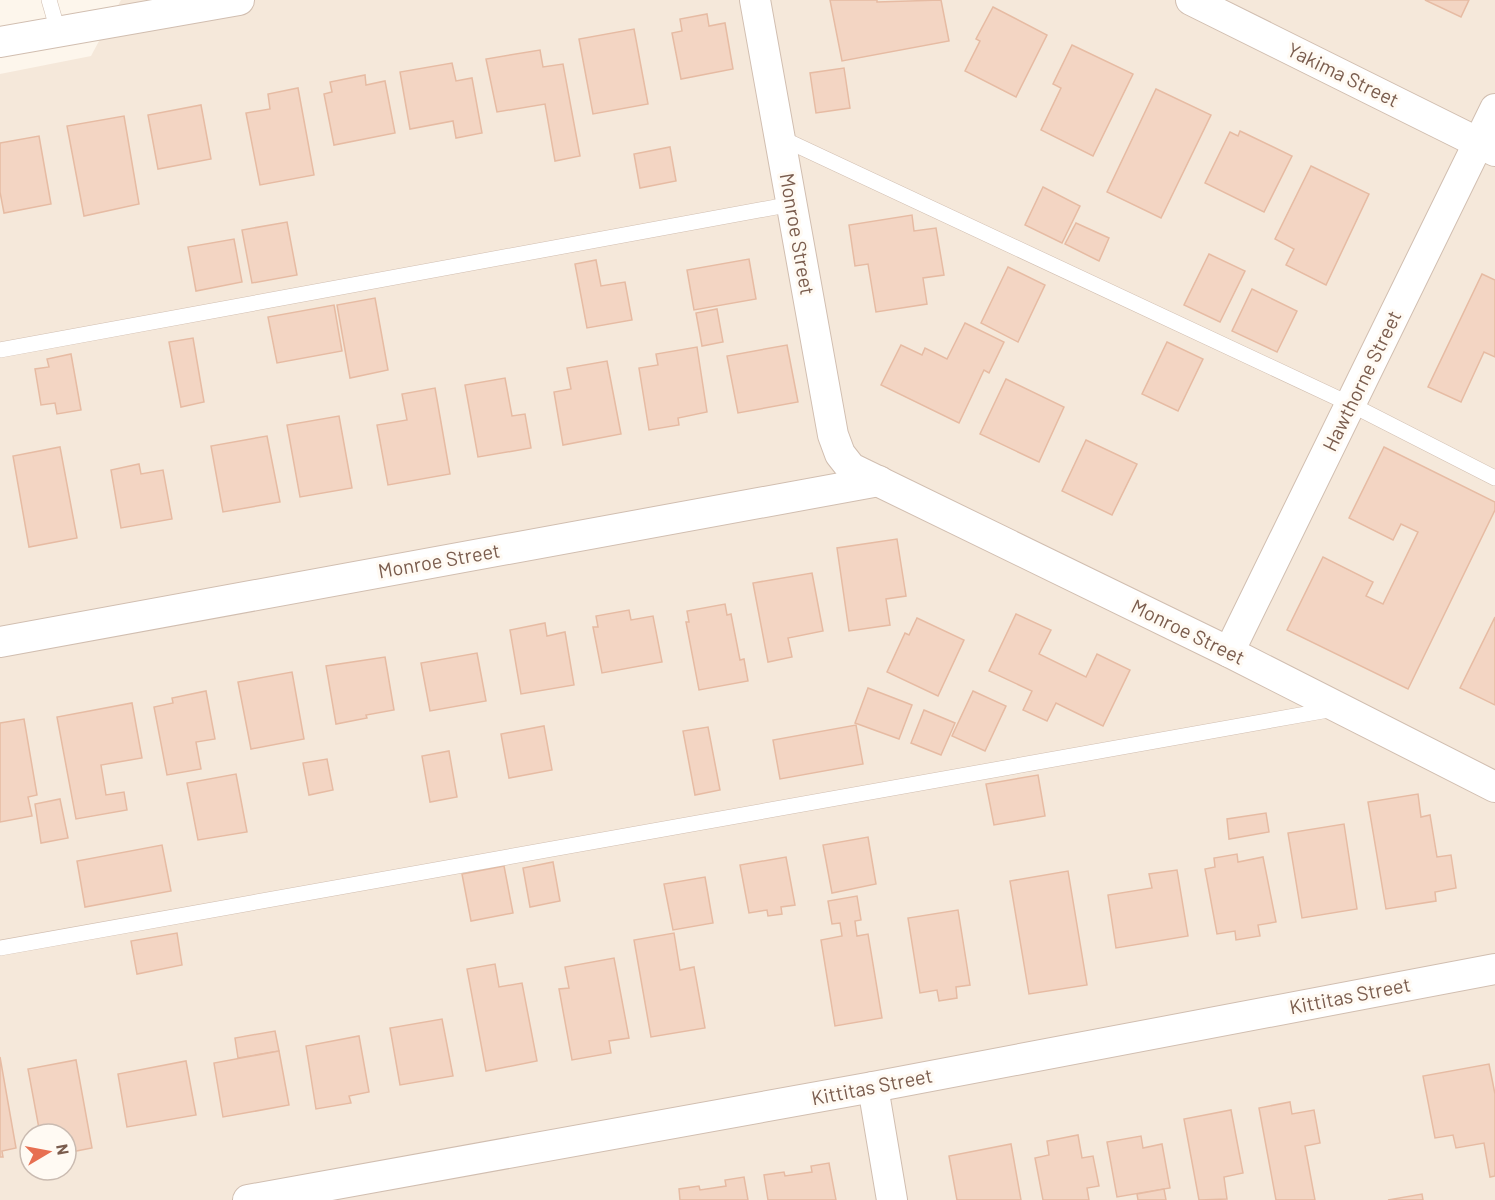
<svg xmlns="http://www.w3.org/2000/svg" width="1495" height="1200" font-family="Barlow,sans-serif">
  <rect width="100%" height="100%" fill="#fdf6ec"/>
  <path fill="#f5e8da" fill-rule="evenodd" d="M121 0H1495V1200H0V74L91 56ZM30 1134H66V1170H30Z"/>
  <g fill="#f3d5c3" stroke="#e6bba3" stroke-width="1.5">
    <polygon points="830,0 877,0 877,2 941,0 949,41 842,61"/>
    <polygon points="1425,0 1469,0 1461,17"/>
    <polygon points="993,7 1047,35 1016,97 965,71 980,41 976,39"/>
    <polygon points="707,14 709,26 725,23 733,69 681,79 672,33 682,31 680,19"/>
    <polygon points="634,29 648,104 593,114 579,39"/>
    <polygon points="1072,45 1133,74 1093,156 1041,130 1061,88 1053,84"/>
    <polygon points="540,50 543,67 563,64 580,156 555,161 545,104 497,112 486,59"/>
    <polygon points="452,63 456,81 472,78 482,133 456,138 453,121 410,129 400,72"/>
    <polygon points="844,68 850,108 816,113 810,73"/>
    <polygon points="365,75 366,85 385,81 395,133 334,145 324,94 332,92 330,82"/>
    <polygon points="298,88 314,175 260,185 246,113 270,109 268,94"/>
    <polygon points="1156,89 1211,115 1161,218 1107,192"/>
    <polygon points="201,105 211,159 158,169 148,115"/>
    <polygon points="124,116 139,204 84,216 67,126"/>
    <polygon points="1240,131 1292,156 1264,212 1205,183 1230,132 1238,136"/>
    <polygon points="39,136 51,204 4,213 0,192 0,143"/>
    <polygon points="670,147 676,181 640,188 634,154"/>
    <polygon points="1311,166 1369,194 1326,285 1286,265 1294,249 1275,239"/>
    <polygon points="1043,187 1080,206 1062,243 1025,225"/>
    <polygon points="912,215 914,231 936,228 944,275 923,278 927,304 876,312 868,264 855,266 849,225"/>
    <polygon points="287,222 297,275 252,283 242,230"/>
    <polygon points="1076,223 1109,238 1099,261 1065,244"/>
    <polygon points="234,239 242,282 196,291 188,247"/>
    <polygon points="1209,254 1245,271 1220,322 1184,305"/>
    <polygon points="749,259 756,299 694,310 687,270"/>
    <polygon points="596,260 601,286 625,282 632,320 587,328 575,264"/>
    <polygon points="1008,267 1045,285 1018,342 981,323"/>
    <polygon points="1482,274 1495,280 1495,357 1484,352 1461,402 1428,387"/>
    <polygon points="1252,289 1297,311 1277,352 1232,331"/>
    <polygon points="375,298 388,370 350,378 337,305"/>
    <polygon points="334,305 342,351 277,363 268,317"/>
    <polygon points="717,309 723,342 702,346 696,313"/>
    <polygon points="965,323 1004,342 989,373 984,370 959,423 881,385 901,345 922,355 925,348 947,359"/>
    <polygon points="193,338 204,402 181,407 169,342"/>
    <polygon points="1167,342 1203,359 1178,411 1142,394"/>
    <polygon points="787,345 798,402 738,413 727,356"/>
    <polygon points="697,347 707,412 678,418 679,425 649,430 639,368 658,365 656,354"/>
    <polygon points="71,354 81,410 57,414 55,403 41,405 35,369 49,367 47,359"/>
    <polygon points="607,361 621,434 563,445 554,392 571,389 567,368"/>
    <polygon points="505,378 512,416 525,414 531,448 478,457 465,385"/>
    <polygon points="1006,379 1064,407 1039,462 980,434"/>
    <polygon points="435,388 450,474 388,485 377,425 407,420 402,394"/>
    <polygon points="339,416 352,488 300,497 287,425"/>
    <polygon points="267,436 280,502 223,512 211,446"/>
    <polygon points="1086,440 1137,464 1112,515 1062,491"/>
    <polygon points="60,447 77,538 29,547 13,456"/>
    <polygon points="1384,447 1495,502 1495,510 1408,689 1287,630 1323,557 1373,582 1366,596 1383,604 1418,532 1401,524 1393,540 1349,518"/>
    <polygon points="139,464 141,474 163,470 172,519 121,528 111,470"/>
    <polygon points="897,539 906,596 886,599 890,625 849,631 837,548"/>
    <polygon points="812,573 823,631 788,638 792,657 768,662 753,583"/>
    <polygon points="725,604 727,615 731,614 740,660 744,659 748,681 699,690 686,622 689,622 687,611"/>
    <polygon points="629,610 631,620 653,616 662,662 602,673 593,627 598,627 596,616"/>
    <polygon points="1016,614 1051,630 1039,654 1086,677 1097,654 1130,670 1103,726 1056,703 1047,721 1023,710 1032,691 989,671"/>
    <polygon points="1495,617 1495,705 1460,688"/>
    <polygon points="917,618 964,640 938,696 887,672 905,633 909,635"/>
    <polygon points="545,623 547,636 565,632 574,685 521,694 510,630"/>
    <polygon points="477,653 486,701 430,711 421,663"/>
    <polygon points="385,657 394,710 366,715 367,718 336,724 326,666"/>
    <polygon points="292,672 304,739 251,749 238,682"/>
    <polygon points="868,688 912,705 899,739 855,723"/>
    <polygon points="206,691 215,739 196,742 201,769 167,775 154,707 173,703 172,698"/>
    <polygon points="973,691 1006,706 985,751 952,736"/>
    <polygon points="132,703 142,758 101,765 106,795 124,792 127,810 76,819 57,717"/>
    <polygon points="924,710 955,723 941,755 911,743"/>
    <polygon points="24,719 37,795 28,797 32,816 0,822 0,723"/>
    <polygon points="856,725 863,764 780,779 773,740"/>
    <polygon points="544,726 552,770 509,778 501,734"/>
    <polygon points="708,727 720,790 695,795 683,731"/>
    <polygon points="449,751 457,797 430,802 422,756"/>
    <polygon points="327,759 333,790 309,795 303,763"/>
    <polygon points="236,774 247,832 198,840 187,783"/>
    <polygon points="1038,775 1045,816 994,825 986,784"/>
    <polygon points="1418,794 1421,817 1430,815 1437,857 1451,855 1456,888 1435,892 1436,901 1386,909 1368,802"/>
    <polygon points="60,799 68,838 41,843 35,804"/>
    <polygon points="1266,813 1269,832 1229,839 1227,819"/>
    <polygon points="1344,824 1357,909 1302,918 1288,833"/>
    <polygon points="868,837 876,884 832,893 823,845"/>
    <polygon points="162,845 171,891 85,907 77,861"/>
    <polygon points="1237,854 1238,862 1263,857 1276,922 1258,925 1260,936 1236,940 1235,931 1217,934 1205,869 1215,867 1214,858"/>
    <polygon points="786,857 795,905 781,907 782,914 768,916 767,910 749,913 740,865"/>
    <polygon points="553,862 560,901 530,907 523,868"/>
    <polygon points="504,866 513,913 471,921 462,874"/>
    <polygon points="1177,870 1188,936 1116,948 1108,895 1152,888 1149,874"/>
    <polygon points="1068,871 1087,985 1029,994 1010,881"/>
    <polygon points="705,877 713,923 673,930 664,884"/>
    <polygon points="857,896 861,920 855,921 857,936 868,934 882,1018 835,1026 821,940 842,936 840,923 832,924 828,901"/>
    <polygon points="958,910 970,985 956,987 957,998 939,1001 937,990 920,993 908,918"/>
    <polygon points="177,933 182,965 137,974 131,941"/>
    <polygon points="674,933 680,970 694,967 705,1028 651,1037 634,940"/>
    <polygon points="614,958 629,1038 609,1041 611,1053 572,1060 559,989 569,988 565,967"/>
    <polygon points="495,964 499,987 522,983 537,1061 486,1071 467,969"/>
    <polygon points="442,1019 453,1076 400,1085 390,1028"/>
    <polygon points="275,1031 279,1051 238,1058 235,1038"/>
    <polygon points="359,1036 369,1092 349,1096 351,1103 316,1109 306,1046"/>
    <polygon points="279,1051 289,1105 223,1117 214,1063"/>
    <polygon points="0,1057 16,1148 2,1151 3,1157 0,1157"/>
    <polygon points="76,1060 92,1148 66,1153 66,1134 40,1134 28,1069"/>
    <polygon points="186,1061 196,1115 127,1127 118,1074"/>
    <polygon points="1489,1064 1495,1094 1495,1176 1490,1177 1484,1143 1456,1148 1453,1135 1435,1138 1423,1076"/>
    <polygon points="1290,1102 1292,1114 1314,1110 1320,1143 1305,1146 1315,1200 1276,1200 1259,1108"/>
    <polygon points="1231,1110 1243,1173 1224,1177 1227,1199 1199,1200 1184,1119"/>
    <polygon points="1078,1135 1082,1158 1093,1156 1099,1186 1087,1188 1089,1200 1043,1200 1035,1158 1049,1155 1047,1141"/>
    <polygon points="1141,1136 1143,1148 1162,1144 1170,1188 1117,1197 1107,1142"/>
    <polygon points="1011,1144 1021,1200 957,1200 949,1156"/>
    <polygon points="829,1163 836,1200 768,1200 764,1175 784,1172 785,1176 812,1172 811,1166"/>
    <polygon points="744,1177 748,1200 680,1200 679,1189 699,1186 700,1190 726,1186 725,1180"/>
    <polygon points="1164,1189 1166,1200 1138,1200 1137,1194"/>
    <polygon points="1422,1194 1423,1200 1388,1200"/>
  </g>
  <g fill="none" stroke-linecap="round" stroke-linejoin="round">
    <defs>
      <g id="lane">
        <polyline points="49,0 58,31"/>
        <polyline points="779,137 1350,404 1495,478"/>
        <polyline points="0,350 792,204"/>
        <polyline points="0,948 1334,709"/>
      </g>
      <g id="street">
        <polyline points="755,0 833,435 840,454 851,468 1229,652 1495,787"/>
        <polyline points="1191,0 1495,151"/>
        <polyline points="0,42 239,0"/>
        <polyline points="0,642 879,481"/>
        <polyline points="1229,652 1495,109"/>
        <polyline points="873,1087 892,1200"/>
        <polyline points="248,1200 873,1087 1495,969"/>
      </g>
    </defs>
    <use href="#lane" stroke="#d1beb0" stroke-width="16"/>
    <use href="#street" stroke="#d1beb0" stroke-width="32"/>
    <use href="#lane" stroke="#fff" stroke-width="15"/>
    <use href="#street" stroke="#fff" stroke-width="30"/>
  </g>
  <g text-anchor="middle" stroke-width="6" stroke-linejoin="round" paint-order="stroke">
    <g font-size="20" fill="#7a5c4d" stroke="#fffaf3">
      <text transform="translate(1343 75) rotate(26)" y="7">Yakima Street</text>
      <text transform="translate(797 234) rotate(80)" y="7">Monroe Street</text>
      <text transform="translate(1362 381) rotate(-64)" y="7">Hawthorne Street</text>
      <text transform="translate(439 561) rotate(-10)" y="7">Monroe Street</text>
      <text transform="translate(1188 632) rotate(26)" y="7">Monroe Street</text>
      <text transform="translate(1350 996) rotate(-11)" y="7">Kittitas Street</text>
      <text transform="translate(872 1087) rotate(-11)" y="7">Kittitas Street</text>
    </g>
  </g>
  <g transform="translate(48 1152) rotate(80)"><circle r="28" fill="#fffaf3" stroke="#cabbb1" stroke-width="1.5"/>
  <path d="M0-4.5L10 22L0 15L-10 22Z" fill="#e76f51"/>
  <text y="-9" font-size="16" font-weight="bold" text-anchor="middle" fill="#7a5c4d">N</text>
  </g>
</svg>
